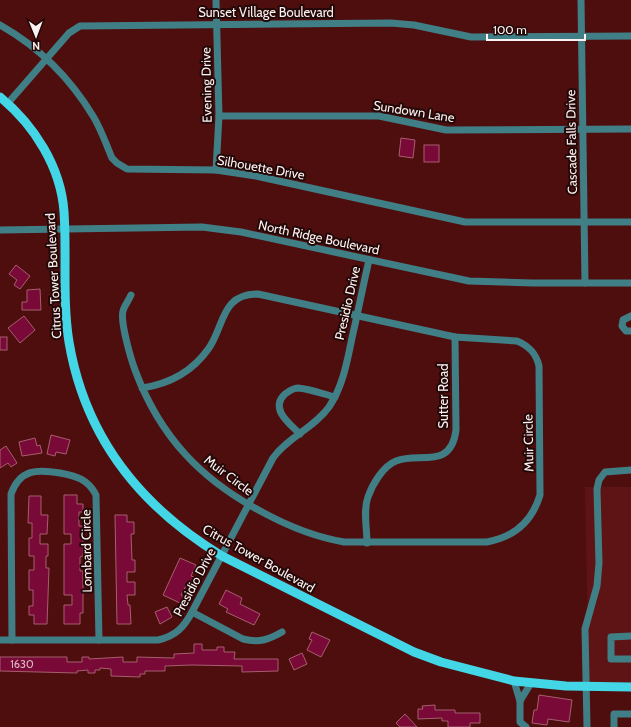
<svg xmlns="http://www.w3.org/2000/svg" width="631" height="727" font-family="Cabin,sans-serif">
  <rect width="100%" height="100%" fill="#4f0e0e"/>
  <polygon fill="#5e1414" points="585,487 631,487 631,684 589,683"/>
  <g fill="#790936" stroke="#a65e6f">
    <polygon points="401,138 415,140 413,158 399,156"/>
    <rect x="424" y="145" width="15" height="17"/>
    <polygon points="16,265 30,276 20,289 14,285 17,280 9,274"/>
    <polygon points="40,289 41,310 22,310 22,302 27,302 27,290"/>
    <polygon points="24,316 35,330 20,343 8,328"/>
    <rect x="0" y="337" width="7" height="13"/>
    <polygon points="51,435 70,440 66,454 56,452 55,456 47,454"/>
    <polygon points="35,438 37,446 40,445 42,453 22,456 19,442"/>
    <polygon points="6,446 17,463 11,467 8,463 0,468 0,450"/>
    <polygon points="64,495 77,495 77,504 83,504 83,512 79,512 79,526 83,526 83,556 80,557 80,571 83,571 83,613 80,613 80,624 64,624 64,605 72,605 72,595 64,595 64,544 71,544 71,534 64,534"/>
    <polygon points="29,496 41,496 41,515 48,515 47,534 40,534 40,544 48,544 48,556 46,556 46,568 49,568 47,624 34,624 34,615 29,615 29,606 33,606 33,590 29,590 29,570 34,570 34,556 29,556 29,538 32,538 32,523 28,523"/>
    <polygon points="115,515 127,515 127,522 134,522 134,534 131,534 132,560 135,560 135,572 127,572 127,582 135,582 135,595 127,595 128,605 130,605 131,624 117,624"/>
    <polygon points="180,558 196,565 191,576 194,577 191,583 188,582 181,595 184,597 180,603 163,595"/>
    <polygon points="226,590 242,598 240,604 260,614 254,625 226,612 228,609 219,604"/>
    <polygon points="167,607 172,617 160,624 155,612"/>
    <polygon points="312,632 330,640 321,657 307,650 312,640 309,639"/>
    <polygon points="194,644 202,644 202,650 217,650 217,647 224,647 224,652 235,652 234,659 278,659 278,671 242,672 242,666 192,665 165,666 165,671 145,671 145,674 140,674 140,677 111,676 111,669 100,668 100,670 95,670 95,673 88,673 88,670 77,671 77,673 0,671 0,657 67,657 67,662 82,662 82,657 89,657 89,659 123,657 123,662 137,662 137,657 174,658 174,654 194,653"/>
    <polygon points="302,653 307,664 294,670 289,659"/>
    <polygon points="539,695 572,700 569,722 548,719 547,725 532,723 534,710 537,710"/>
    <polygon points="435,705 435,710 455,710 455,713 480,713 480,723 470,723 470,727 448,727 448,721 442,721 442,718 418,719 418,709 423,709 422,706"/>
    <polygon points="405,714 417,727 400,727 396,723"/>
  </g>
  <g fill="none" stroke-linecap="round" stroke-linejoin="round">
    <g stroke="#417f87" stroke-width="7">
      <polyline points="581,0 585,283"/>
      <path d="M0 25C39 47 70 78 93 116 101 129 106 144 112 158L117 163 127 169 216 170 256 176 465 222H631"/>
      <polyline points="8,103 69,33 80,26 391,23 414,25 471,37 631,36"/>
      <polyline points="219,116 379,116 446,130 631,129"/>
      <polyline points="216,170 219,116 216,0"/>
      <polyline points="0,230 202,227 241,232 469,281 532,283 631,283"/>
      <path d="M131 295C129 300 124 306 123 311 120 322 131 359 135 370 160 437 201 480 264 513 290 527 315 537 344 542H487C514 537 532 522 540 495L539 366C536 353 529 346 517 341L455 337 258 294C221 294 225 324 209 348 193 371 169 384 142 388"/>
      <polyline points="631,316 623,320 622,326 626,331 631,331"/>
      <path d="M300 434C290 424 269 409 285 394 289 391 293 388 298 388 310 389 323 394 335 397"/>
      <path d="M367 543C367 529 363 510 368 497 372 485 383 466 396 461 420 452 451 470 456 430L455 337"/>
      <path d="M192 612 243 639C259 643 268 640 282 632"/>
      <polyline points="631,636 611,637 611,659 631,659"/>
      <path d="M0 640H158C176 636 184 627 192 612L273 458C288 437 314 428 329 407 343 386 347 362 352 338 358 312 363 286 369 260"/>
      <path d="M12 640 11 494C20 469 37 469 60 473 76 476 88 479 96 495L99 640"/>
      <polyline points="514,681 520,701 531,683"/>
      <polyline points="520,701 520,722 526,727"/>
      <polyline points="587,727 585,629 597,586 599,563 597,489 599,480 605,472 631,470"/>
      <polyline points="614,727 614,714 631,714"/>
    </g>
    <path stroke="#42d6e6" stroke-width="9" d="M0 97C34 125 61 167 64 212 67 255 62 299 69 342 85 437 141 507 222 556L414 652 441 662 514 681 566 686 631 687"/>
  </g>
  <g text-anchor="middle" stroke-width="4" stroke-linejoin="round" paint-order="stroke">
    <g font-size="11" fill="#dab8c2">
      <text x="22" y="668">1630</text>
    </g>
    <g font-size="13" fill="#fbf2f1" stroke="#230807">
      <text x="266" y="17">Sunset Village Boulevard</text>
      <text transform="translate(206 85) rotate(-91)" y="5">Evening Drive</text>
      <text transform="translate(414 111) rotate(9)" y="5">Sundown Lane</text>
      <text transform="translate(571 142) rotate(-91)" y="5">Cascade Falls Drive</text>
      <text transform="translate(261 167) rotate(10)" y="5">Silhouette Drive</text>
      <text transform="translate(319 237) rotate(12)" y="5">North Ridge Boulevard</text>
      <text transform="translate(53 276) rotate(-93)" y="5">Citrus Tower Boulevard</text>
      <text transform="translate(347 303) rotate(-77)" y="5">Presidio Drive</text>
      <text transform="translate(443 396) rotate(-90)" y="5">Sutter Road</text>
      <text transform="translate(528 443) rotate(-91)" y="5">Muir Circle</text>
      <text transform="translate(229 475) rotate(37)" y="5">Muir Circle</text>
      <text transform="translate(86 551) rotate(-91)" y="5">Lombard Circle</text>
      <text transform="translate(259 558) rotate(29)" y="5">Citrus Tower Boulevard</text>
      <text transform="translate(194 582) rotate(-62)" y="5">Presidio Drive</text>
    </g>
  </g>
  <g transform="translate(36 36) rotate(179)" stroke="#230807" stroke-width="3" paint-order="stroke">
  <path d="M0-3L7 15L0 10L-7 15Z" fill="#fbf2f1"/>
  <text y="-6" font-size="11" font-weight="bold" text-anchor="middle" fill="#fbf2f1">N</text>
  </g>
  <path d="M487 34v6h98v-6" fill="none" stroke="#fbf2f1" stroke-width="2"/>
  <text x="493" y="34" font-size="12" fill="#fbf2f1" stroke="#230807" stroke-width="3" paint-order="stroke">100 m</text>
</svg>
